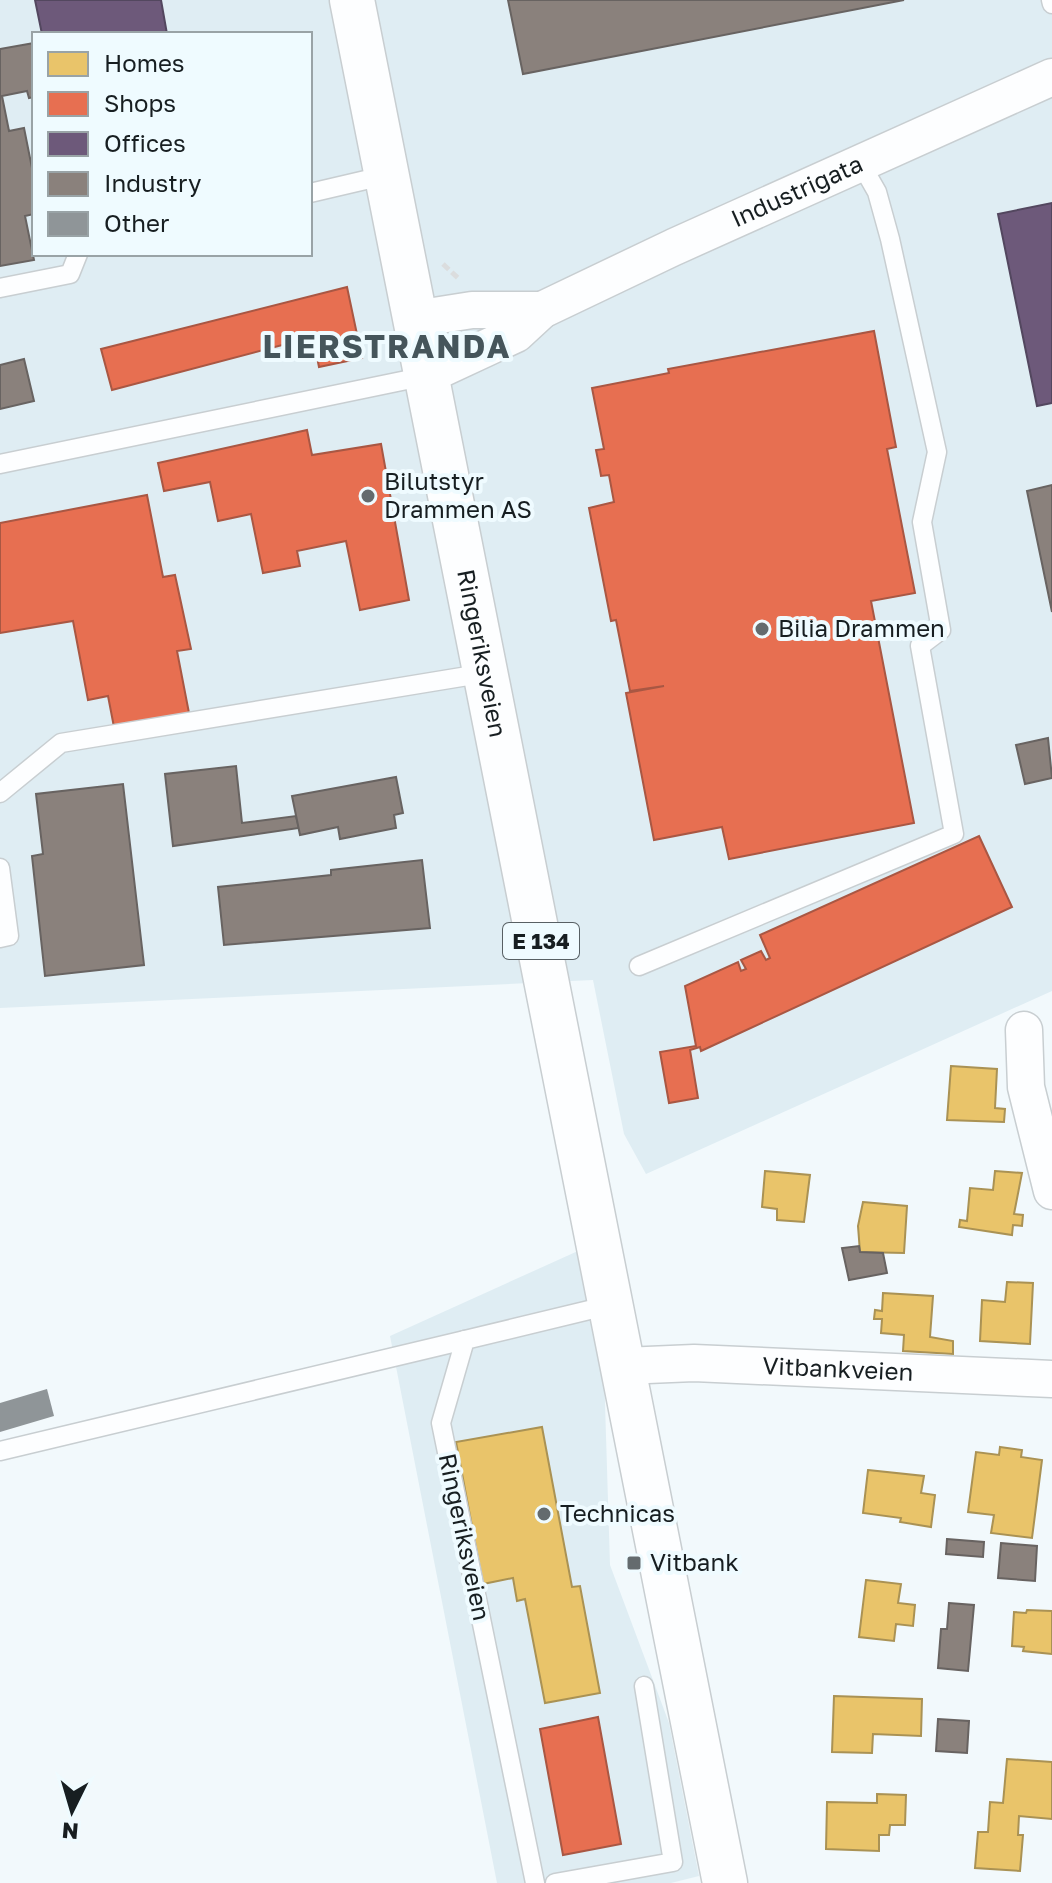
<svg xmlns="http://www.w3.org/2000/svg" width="1052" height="1883" font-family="'Golos Text',sans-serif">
  <rect width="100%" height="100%" fill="#f2f9fc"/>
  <g fill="#dfedf3" fill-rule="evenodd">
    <path d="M0 0H1052V991L646 1174 624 1134 593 980 0 1008ZM34 34H310V254H34Z"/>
    <polygon points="600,1241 610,1565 669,1723 699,1876 671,1883 497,1883 390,1336"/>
  </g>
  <g fill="#e9c46a" stroke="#aa9254" stroke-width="2">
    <polygon points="951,1066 997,1069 995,1108 1005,1109 1004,1122 947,1120"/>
    <polygon points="765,1171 810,1175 804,1222 777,1220 777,1209 762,1207"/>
    <polygon points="995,1171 1022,1173 1014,1214 1023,1215 1022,1226 1013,1225 1012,1235 959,1227 960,1220 967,1221 970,1188 993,1190"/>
    <polygon points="863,1202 907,1206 904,1253 860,1252 858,1226"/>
    <polygon points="1007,1282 1033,1283 1030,1344 980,1341 982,1300 1005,1302"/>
    <polygon points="883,1293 933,1296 930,1337 953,1341 953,1354 903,1351 904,1335 881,1333 882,1319 874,1319 875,1310 882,1311"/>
    <polygon points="542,1427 572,1587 580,1586 600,1693 545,1703 525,1599 517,1601 513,1578 483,1584 456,1442"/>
    <polygon points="1000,1447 1022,1450 1021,1457 1042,1460 1032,1538 991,1533 994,1515 968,1512 976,1452 999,1455"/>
    <polygon points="868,1470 924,1476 921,1493 935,1495 931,1527 900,1522 901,1518 863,1513"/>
    <polygon points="866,1580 901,1584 898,1603 915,1605 913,1626 896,1624 894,1641 859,1637"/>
    <polygon points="1027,1610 1052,1611 1052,1654 1023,1651 1024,1647 1012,1646 1014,1612 1026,1613"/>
    <polygon points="834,1696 922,1699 921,1736 873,1734 872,1753 832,1752"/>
    <polygon points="1007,1759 1052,1762 1052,1819 1019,1816 1018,1835 1023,1835 1020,1871 975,1868 978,1832 988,1832 990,1802 1003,1803"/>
    <polygon points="877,1794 906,1795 905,1825 890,1825 889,1835 879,1835 879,1851 826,1849 827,1802 877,1803"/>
  </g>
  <g fill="#e76f51" stroke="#a95743" stroke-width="2">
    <polygon points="347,287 362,358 319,367 314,342 286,344 112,390 101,349"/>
    <polygon points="874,331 896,447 887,449 915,593 871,601 914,823 729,859 722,827 654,840 626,693 664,686 630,691 616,620 611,621 589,508 614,502 609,475 601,476 600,470 596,450 604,449 592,388 669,373 668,369"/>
    <polygon points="307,430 312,455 381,444 409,600 360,610 346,541 297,551 300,566 263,573 251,514 218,521 210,482 164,491 158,463"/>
    <polygon points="147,495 163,577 175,575 191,649 177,651 189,713 114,727 108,696 88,700 73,621 0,633 0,523"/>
    <polygon points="979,836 1012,907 701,1051 700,1047 690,1050 698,1098 669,1103 660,1052 696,1046 685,986 738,962 741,971 746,969 741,960 761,951 766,960 770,958 760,935"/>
    <polygon points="598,1717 621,1844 563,1855 540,1729"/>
  </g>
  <g fill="#6d597a" stroke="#53475f" stroke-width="2">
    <polygon points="35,0 161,0 167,34 42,34"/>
    <polygon points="1052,203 1052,403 1037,406 998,214"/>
  </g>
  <g fill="#8a817c" stroke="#686361" stroke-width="2">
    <polygon points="508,0 904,0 523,74"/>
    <polygon points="34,43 34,97 29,98 27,91 2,96 9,131 24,128 34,178 34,214 25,216 34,260 0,266 0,49"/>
    <polygon points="24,359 34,401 0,409 0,365"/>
    <polygon points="1052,485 1052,612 1027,491"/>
    <polygon points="1048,738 1052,778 1025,784 1016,745"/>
    <polygon points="236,766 242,823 296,816 299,828 173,846 165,774"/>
    <polygon points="396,777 403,813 394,815 396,828 340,839 338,827 300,835 292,796"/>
    <polygon points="123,784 144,965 45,976 32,856 43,854 36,794"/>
    <polygon points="422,860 430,928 224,945 218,887 331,875 331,870"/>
    <polygon points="859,1246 860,1252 883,1253 887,1273 849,1280 842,1248"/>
    <polygon points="947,1539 984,1542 983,1557 946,1554"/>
    <polygon points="1001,1543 1037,1546 1035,1581 998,1578"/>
    <polygon points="949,1603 974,1605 968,1671 938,1668 941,1629 947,1629"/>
    <polygon points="938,1719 969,1721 967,1753 936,1751"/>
  </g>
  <polygon fill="#8f9598" points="47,1389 54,1416 0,1432 0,1403"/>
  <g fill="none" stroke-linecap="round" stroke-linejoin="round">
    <defs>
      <g id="lane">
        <polyline points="1051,0 1052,4"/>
        <polyline points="310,193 387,175"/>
        <polyline points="0,288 70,274 78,254"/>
        <polyline points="0,464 426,376"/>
        <polyline points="0,793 61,743 486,673"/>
        <polyline points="0,868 9,936 0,938"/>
        <polyline points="639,966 954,834 920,646 941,630 922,522 937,452 890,239 877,192 861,164"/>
        <polyline points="0,1451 465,1340"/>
        <polyline points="535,1883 441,1423 465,1340 610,1305"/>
        <polyline points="555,1883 673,1862 644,1686"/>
      </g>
      <g id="street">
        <polyline points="415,319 472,310 542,310"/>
        <path id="s1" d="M426 376 516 334 542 310 674 247 1052 77"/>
        <polyline points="1024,1030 1026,1087 1052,1191"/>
        <path id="s2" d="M624 1366 694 1363 1052 1379"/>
      </g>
      <g id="highway">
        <path id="s3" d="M352 0 725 1883"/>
      </g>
    </defs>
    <use href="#lane" stroke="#c8ced1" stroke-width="21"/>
    <use href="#street" stroke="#c8ced1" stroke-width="39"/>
    <use href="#highway" stroke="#c8ced1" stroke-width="47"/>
    <polyline stroke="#dbddde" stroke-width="5" stroke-dasharray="8 4" stroke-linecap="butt" points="443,264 459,279"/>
    <use href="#lane" stroke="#fdfeff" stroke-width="18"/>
    <use href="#street" stroke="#fdfeff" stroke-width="36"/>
    <use href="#highway" stroke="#fdfeff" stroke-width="44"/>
  </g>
  <g fill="#646b6e" stroke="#effbff" stroke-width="3">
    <circle cx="368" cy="496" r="8"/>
    <circle cx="762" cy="629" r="8"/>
    <circle cx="544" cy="1514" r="8"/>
    <rect x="626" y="1555" width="16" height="16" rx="4"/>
  </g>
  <g text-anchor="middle" stroke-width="8" stroke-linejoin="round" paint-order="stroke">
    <rect fill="#effbff" stroke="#586064" stroke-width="2" x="503" y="923" width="76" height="36" rx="6"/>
    <g font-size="22" font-weight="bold" fill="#171e21">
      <text x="541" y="949">E 134</text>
    </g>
    <g font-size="24" fill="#171e21" stroke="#effbff">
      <text dy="8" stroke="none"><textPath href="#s1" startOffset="416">Industrigata</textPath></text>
      <text dy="8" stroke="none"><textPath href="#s3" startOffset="666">Ringeriksveien</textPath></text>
      <text dy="8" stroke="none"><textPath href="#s2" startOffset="214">Vitbankveien</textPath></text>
      <text transform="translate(464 1537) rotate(78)" y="8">Ringeriksveien</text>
    </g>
    <g font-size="24" fill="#171e21" stroke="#effbff" text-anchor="start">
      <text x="384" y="490">Bilutstyr<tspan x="384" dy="28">Drammen AS</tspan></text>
      <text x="778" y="637">Bilia Drammen</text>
      <text x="560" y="1522">Technicas</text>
      <text x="650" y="1571">Vitbank</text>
    </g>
    <g font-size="32" font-weight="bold" letter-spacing="2" fill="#45555b" stroke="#effbff">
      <text x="387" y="358">LIERSTRANDA</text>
    </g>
  </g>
  <rect x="32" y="32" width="280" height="224" fill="#effbff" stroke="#99a3a6" stroke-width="2"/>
  <rect x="48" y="52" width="40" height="24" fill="#e9c46a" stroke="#99a3a6" stroke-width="2"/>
  <text x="104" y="72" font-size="24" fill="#171e21">Homes</text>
  <rect x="48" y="92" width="40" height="24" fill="#e76f51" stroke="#99a3a6" stroke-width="2"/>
  <text x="104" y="112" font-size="24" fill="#171e21">Shops</text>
  <rect x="48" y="132" width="40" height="24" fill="#6d597a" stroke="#99a3a6" stroke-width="2"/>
  <text x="104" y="152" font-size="24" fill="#171e21">Offices</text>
  <rect x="48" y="172" width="40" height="24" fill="#8a817c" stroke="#99a3a6" stroke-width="2"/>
  <text x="104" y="192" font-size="24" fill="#171e21">Industry</text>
  <rect x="48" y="212" width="40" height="24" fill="#8f9598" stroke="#99a3a6" stroke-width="2"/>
  <text x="104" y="232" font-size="24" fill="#171e21">Other</text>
  <g transform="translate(72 1811) rotate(185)" stroke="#effbff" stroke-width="6" paint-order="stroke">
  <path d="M0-6L14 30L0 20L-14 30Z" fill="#171e21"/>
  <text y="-12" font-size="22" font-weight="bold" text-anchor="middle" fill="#171e21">N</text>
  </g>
</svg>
